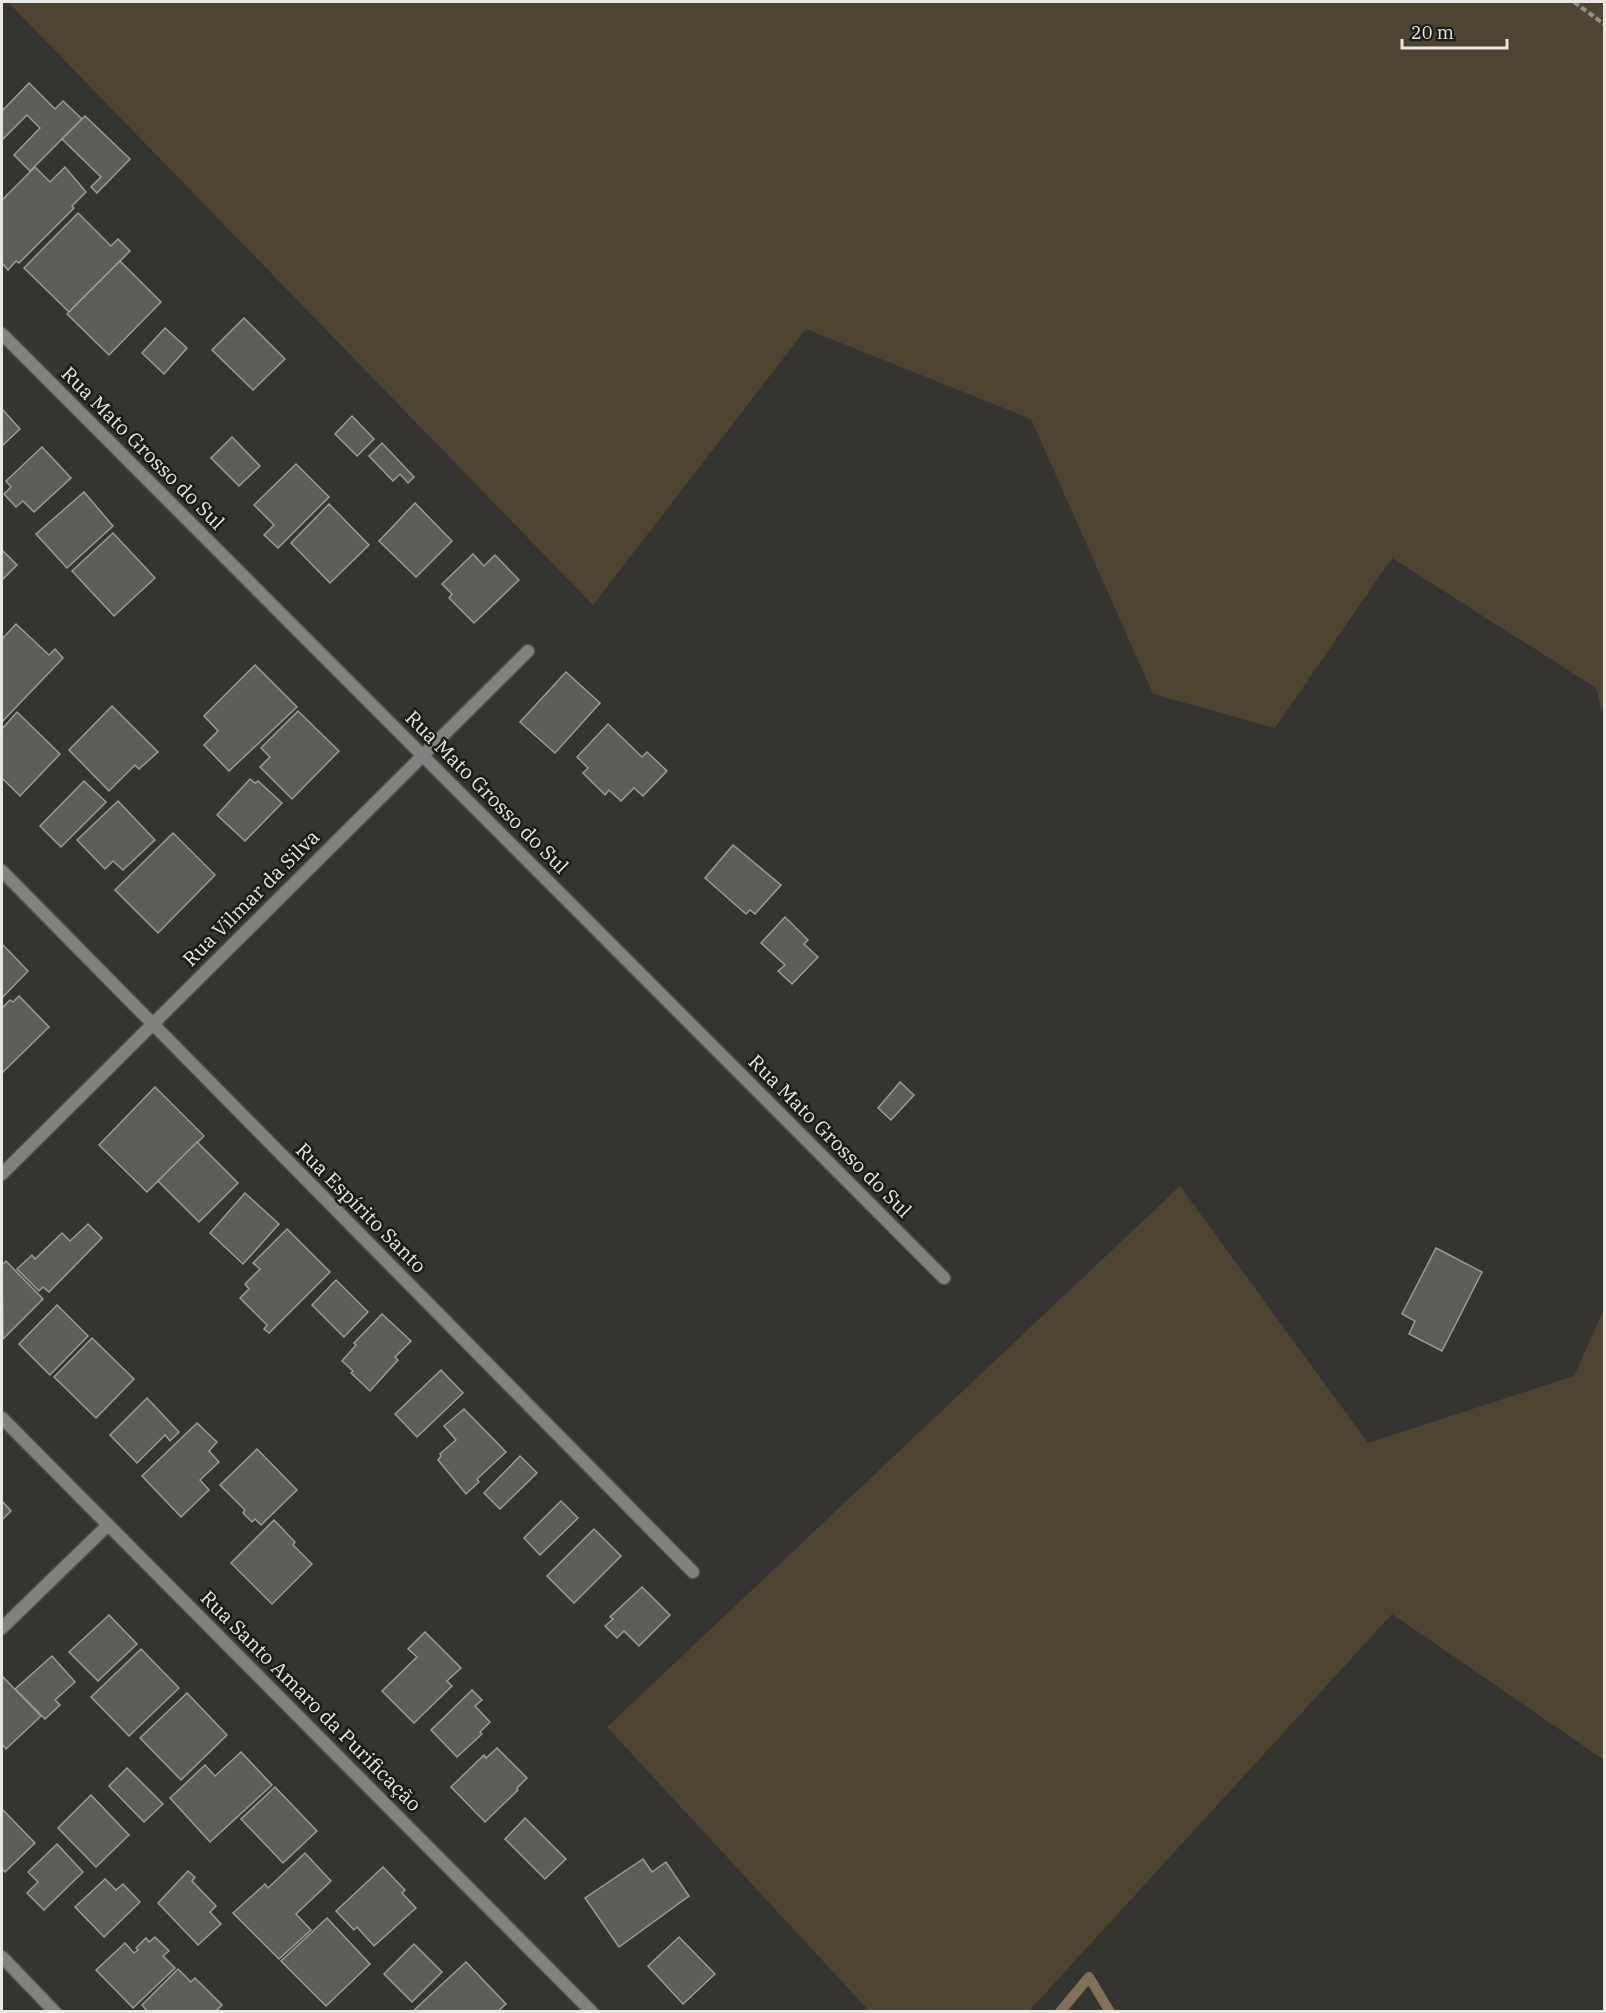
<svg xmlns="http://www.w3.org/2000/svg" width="1606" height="2013" font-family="'IBM Plex Serif',serif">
  <rect width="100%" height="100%" fill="#353430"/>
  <g fill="#4f4431">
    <polygon points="8,2 1604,2 1604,719 1596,688 1392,558 1275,728 1153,694 1031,419 806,329 593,605"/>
    <polygon points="1180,1186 1368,1443 1574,1376 1604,1309 1604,1760 1392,1614 1029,2011 869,2011 607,1727"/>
  </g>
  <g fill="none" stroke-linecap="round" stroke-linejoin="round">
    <polyline stroke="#817257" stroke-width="10" points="1060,2012 1089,1977 1110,2012"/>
  </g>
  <g fill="#5f5d59" stroke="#9d9b97" stroke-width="1.5">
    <polygon points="29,83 55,109 63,101 82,119 30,171 14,155 40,128 27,115 2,140 2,111"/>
    <polygon points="85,116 130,159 97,193 91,187 101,177 62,139"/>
    <polygon points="35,167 50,182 65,167 86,192 72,206 74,208 19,263 16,261 8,270 2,263 2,200"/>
    <polygon points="78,213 111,246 118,239 130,251 69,312 24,268"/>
    <polygon points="120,261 161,302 109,355 67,314"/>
    <polygon points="244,318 285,359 253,390 212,350"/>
    <polygon points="165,328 187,348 164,374 142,353"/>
    <polygon points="2,409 20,429 2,446"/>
    <polygon points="352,416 374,439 357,456 335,434"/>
    <polygon points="232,437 260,466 239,486 211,458"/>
    <polygon points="382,443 414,477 408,483 400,474 393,481 369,456"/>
    <polygon points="42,447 71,478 34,512 23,501 16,507 4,494 11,487 6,481"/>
    <polygon points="296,464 329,497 278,548 264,535 274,525 254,505"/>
    <polygon points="84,492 113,526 67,568 36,534"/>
    <polygon points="415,503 452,541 416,577 379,541"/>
    <polygon points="329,504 369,545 330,583 291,543"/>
    <polygon points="113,533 155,578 114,616 72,571"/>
    <polygon points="3,551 17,565 2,580 2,552"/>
    <polygon points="473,554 484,566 495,555 519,580 474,623 449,598 452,594 442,584"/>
    <polygon points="16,624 49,655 55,649 63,658 2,722 2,639"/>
    <polygon points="255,665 297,707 229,771 204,745 218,731 204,716"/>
    <polygon points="566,672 600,703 555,753 520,722"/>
    <polygon points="112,706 158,752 139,769 135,765 109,791 69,750"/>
    <polygon points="298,711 339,751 292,799 260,767 270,757 261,748"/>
    <polygon points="17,712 60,754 20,796 2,778 2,729"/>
    <polygon points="608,724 642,757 647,752 667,771 643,796 634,788 621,801 609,790 605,795 583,773 588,768 577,757"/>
    <polygon points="250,779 255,783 258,781 282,803 245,841 217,815"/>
    <polygon points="84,781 106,802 61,847 40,826"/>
    <polygon points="118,801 155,840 123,870 113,861 105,869 77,840"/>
    <polygon points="173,833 215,875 158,933 115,890"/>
    <polygon points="733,845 781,885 755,914 750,910 746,914 705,878"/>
    <polygon points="785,917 808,940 804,944 818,957 792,984 778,971 785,965 761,943"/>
    <polygon points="2,944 28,971 2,998"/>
    <polygon points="19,996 49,1027 2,1073 2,1008 10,1000 13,1002"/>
    <polygon points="900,1082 914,1095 891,1120 878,1108"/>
    <polygon points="155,1087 204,1136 147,1192 99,1145"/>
    <polygon points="197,1142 238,1183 199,1222 158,1181"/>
    <polygon points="245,1193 279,1224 243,1264 210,1233"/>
    <polygon points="88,1224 102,1238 49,1292 43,1287 39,1291 17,1269 32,1255 35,1259 62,1233 70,1241"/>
    <polygon points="287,1229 330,1272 269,1333 264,1329 267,1325 240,1298 249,1289 245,1284 260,1269 253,1263"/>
    <polygon points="1436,1248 1482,1272 1442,1351 1409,1334 1415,1321 1402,1314"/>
    <polygon points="6,1261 43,1299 3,1339 2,1265"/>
    <polygon points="336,1280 368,1312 344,1337 312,1305"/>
    <polygon points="57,1305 88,1336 50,1375 19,1344"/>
    <polygon points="382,1314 411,1341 395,1357 398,1360 370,1391 351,1373 353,1371 342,1361 356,1345 354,1343"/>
    <polygon points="92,1338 134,1379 96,1418 54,1377"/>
    <polygon points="441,1370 463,1393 417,1437 395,1414"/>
    <polygon points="147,1398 179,1432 170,1441 165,1435 137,1463 110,1435"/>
    <polygon points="464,1409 506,1452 477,1479 479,1482 466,1494 438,1460 441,1456 440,1454 456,1440 444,1426"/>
    <polygon points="197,1423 217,1442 209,1451 219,1462 200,1480 209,1490 181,1517 142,1476"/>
    <polygon points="257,1449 297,1490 261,1525 255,1519 252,1522 243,1513 245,1510 220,1485"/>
    <polygon points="520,1456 537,1473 500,1509 484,1493"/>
    <polygon points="2,1501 11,1511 2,1520"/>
    <polygon points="561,1501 578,1518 540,1555 524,1538"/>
    <polygon points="274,1520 295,1542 293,1545 312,1564 272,1604 231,1563"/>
    <polygon points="594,1529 621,1556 574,1603 547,1576"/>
    <polygon points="642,1587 670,1615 639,1646 624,1631 617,1638 605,1626 613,1619 610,1617"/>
    <polygon points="109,1615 137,1644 98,1681 69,1652"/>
    <polygon points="425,1632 461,1668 447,1681 452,1686 414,1723 382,1691 417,1657 408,1649"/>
    <polygon points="141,1649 179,1688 129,1736 91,1697"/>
    <polygon points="52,1656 75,1682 55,1700 60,1705 45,1719 15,1689"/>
    <polygon points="2,1676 41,1716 6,1749 2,1744"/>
    <polygon points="472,1690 482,1700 475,1706 490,1722 480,1732 482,1734 457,1757 431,1730"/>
    <polygon points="187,1693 227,1735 181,1780 140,1738"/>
    <polygon points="497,1748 527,1778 517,1788 518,1790 485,1822 451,1787 484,1755 486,1758"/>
    <polygon points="241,1752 272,1785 210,1842 170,1798 205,1765 215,1776"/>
    <polygon points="127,1768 163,1804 144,1822 109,1786"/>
    <polygon points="275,1787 317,1831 283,1863 241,1819"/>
    <polygon points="91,1795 129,1835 96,1867 58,1828"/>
    <polygon points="2,1809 35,1843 5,1872 2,1869"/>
    <polygon points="525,1818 566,1859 545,1879 505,1839"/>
    <polygon points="57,1844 83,1872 44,1910 27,1893 38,1882 28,1872"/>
    <polygon points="305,1853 331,1881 296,1914 311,1930 279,1959 233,1913 265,1884 268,1888"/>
    <polygon points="643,1859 652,1872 666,1862 689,1896 619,1947 585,1898"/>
    <polygon points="383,1867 405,1890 402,1893 416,1908 374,1946 357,1927 354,1930 336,1911"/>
    <polygon points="188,1871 195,1877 192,1881 216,1906 210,1912 221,1924 198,1945 158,1903"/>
    <polygon points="105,1879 116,1890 123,1884 140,1902 104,1937 75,1907"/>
    <polygon points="327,1918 370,1964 326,2006 281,1961"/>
    <polygon points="155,1937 169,1951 163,1956 175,1968 133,2008 96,1970 125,1943 134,1953 138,1950 136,1948 146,1938 149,1942"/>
    <polygon points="679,1937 715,1974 683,2004 648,1966"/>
    <polygon points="414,1944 442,1972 412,2002 384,1974"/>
    <polygon points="466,1962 506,2004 497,2012 412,2012"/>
    <polygon points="178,1969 191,1982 195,1978 222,2005 215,2012 148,2012 142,2005"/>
  </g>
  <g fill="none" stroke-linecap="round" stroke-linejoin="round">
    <defs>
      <g id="minor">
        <polyline points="2,334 944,1278"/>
        <polyline points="2,871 693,1572"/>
        <polyline points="2,1174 528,651"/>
        <polyline points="2,1418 592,2012"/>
        <polyline points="2,1628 108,1525"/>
        <polyline points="2,1957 55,2012"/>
      </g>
    </defs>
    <use href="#minor" stroke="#52514d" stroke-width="15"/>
    <polyline stroke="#93928e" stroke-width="4" stroke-dasharray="6 3" stroke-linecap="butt" points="1574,2 1604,24"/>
    <use href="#minor" stroke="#81817f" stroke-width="12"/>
  </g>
  <g text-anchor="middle" stroke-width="5" stroke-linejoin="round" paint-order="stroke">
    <g font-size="20" fill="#e8e7e4" stroke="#1c1b1a">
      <text transform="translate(143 448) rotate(45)" y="7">Rua Mato Grosso do Sul</text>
      <text transform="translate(487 792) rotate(45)" y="7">Rua Mato Grosso do Sul</text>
      <text transform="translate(251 898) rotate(-45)" y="7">Rua Vilmar da Silva</text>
      <text transform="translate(830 1136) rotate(45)" y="7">Rua Mato Grosso do Sul</text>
      <text transform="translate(361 1208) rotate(45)" y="7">Rua Espírito Santo</text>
      <text transform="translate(311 1701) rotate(45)" y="7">Rua Santo Amaro da Purificação</text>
    </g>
  </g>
  <rect width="1606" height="2013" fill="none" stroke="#e8e7e4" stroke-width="6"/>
  <path d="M1402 39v9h105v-9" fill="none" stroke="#e8e7e4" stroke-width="3"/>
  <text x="1411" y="39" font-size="18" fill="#e8e7e4" stroke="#1c1b1a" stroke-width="4.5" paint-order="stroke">20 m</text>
</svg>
